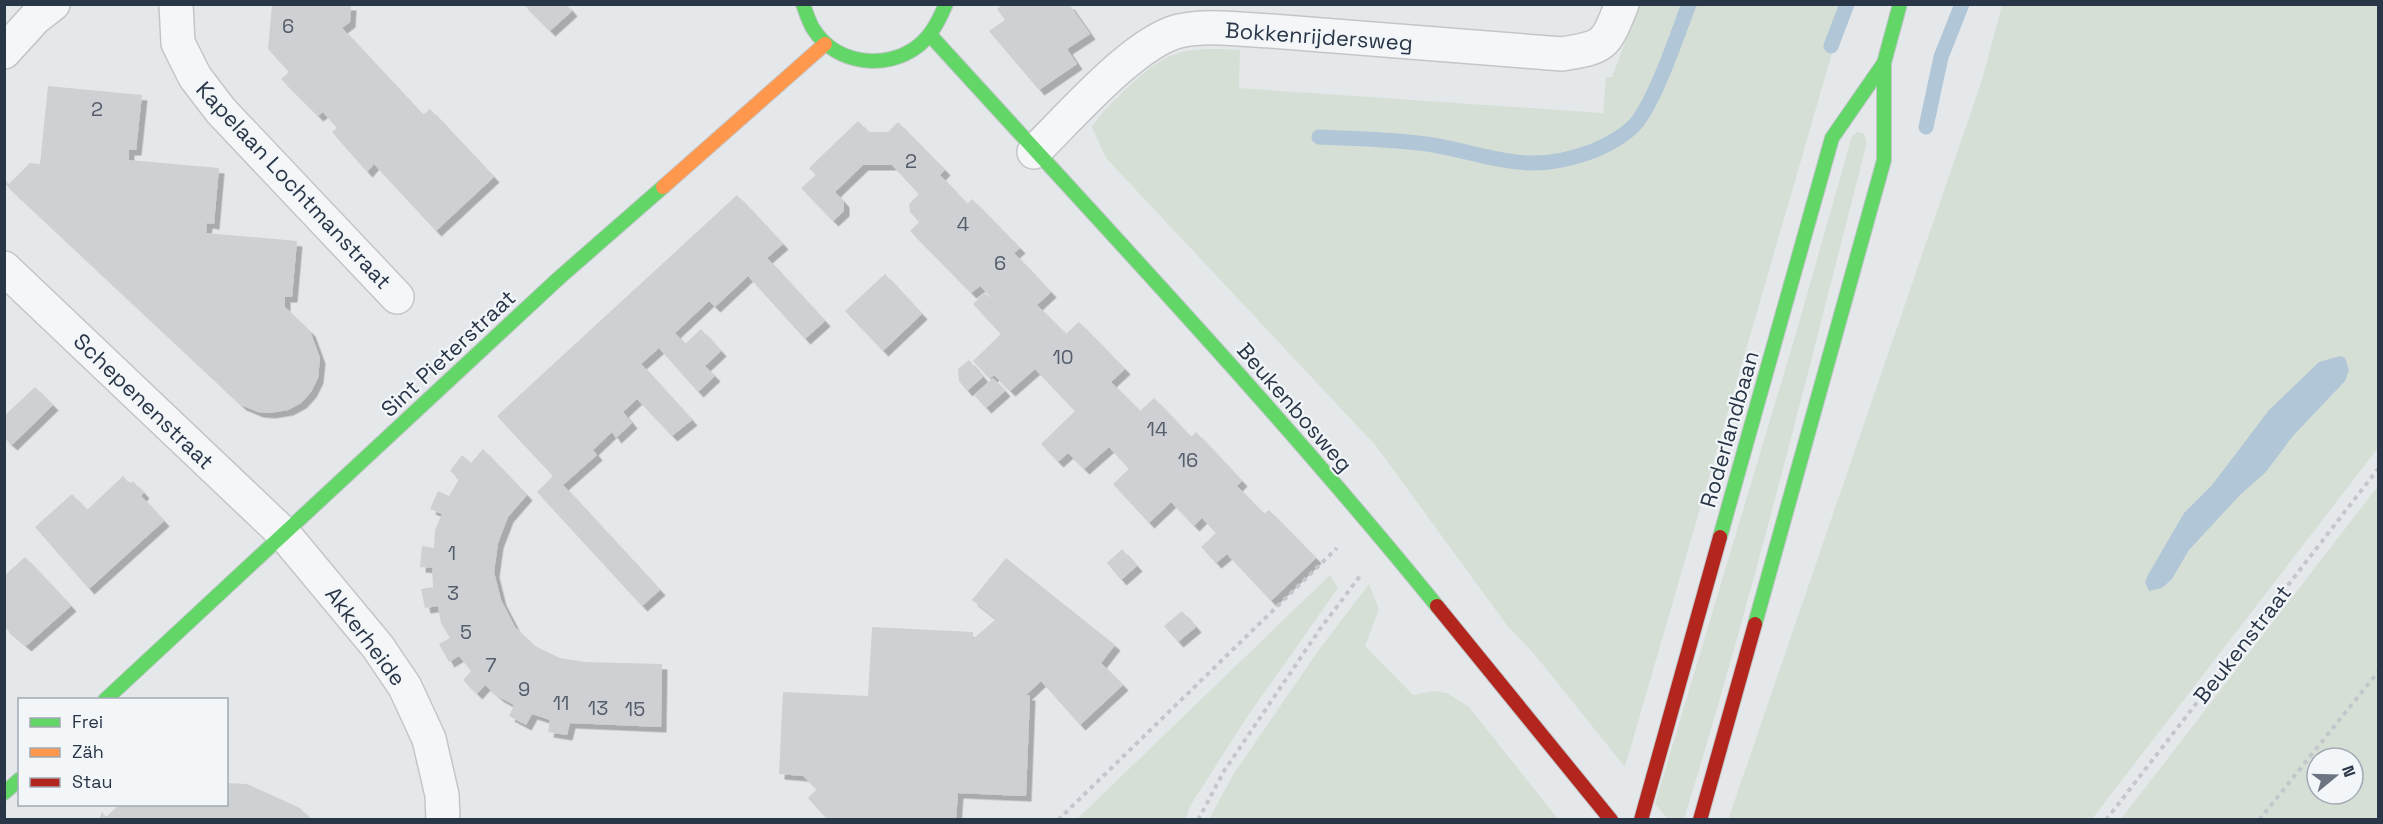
<svg xmlns="http://www.w3.org/2000/svg" width="2383" height="824" font-family="'Space Grotesk',sans-serif">
  <defs>
    <filter id="shadow"><feDropShadow dx="5.5" dy="5.5" stdDeviation="0" flood-color="#0004"/></filter>
  </defs>
  <rect width="100%" height="100%" fill="#e5e8eb"/>
  <g fill="#d6dfd5" fill-rule="evenodd">
    <path d="M1639 5H1846L1625 767 1535 655 1506 624 1376 446 1106 158 1092 127C1101 112 1114 101 1126 89 1168 49 1183 47 1240 50L1239 88 1603 113 1606 77H1612Z"/>
    <polygon points="2002,5 2378,5 2378,448 2092,819 1728,820 1982,80"/>
    <path d="M1858 132 1864 134 1867 142C1809 368 1753 596 1684 819H1668L1655 804 1797 330 1852 136Z"/>
    <path d="M2378 486V819H2121ZM2317 758H2353V794H2317Z"/>
    <polygon points="1330,575 1338,588 1247,717 1190,806 1186,819 1077,819"/>
    <polygon points="1369,584 1379,609 1365,646 1413,695 1434,691 1447,693 1469,707 1558,819 1209,819 1233,775 1318,651"/>
  </g>
  <polygon fill="#b1c7d8" points="2340,356 2345,358 2349,370 2345,381 2292,437 2266,472 2240,495 2189,550 2172,579 2162,588 2149,591 2145,582 2148,575 2184,513 2212,485 2269,410 2319,362"/>
  <g fill="none" stroke-linecap="round" stroke-linejoin="round">
    <g stroke="#b1c7d8" stroke-width="15">
      <polyline points="1831,46 1847,4"/>
      <polyline points="1926,127 1941,57 1962,4"/>
      <path d="M1319 137C1357 139 1396 139 1433 145 1495 156 1528 176 1593 151 1608 145 1628 134 1638 121 1658 93 1676 38 1689 4"/>
    </g>
  </g>
  <g fill="#ced0d3" filter="url(#shadow)">
    <polygon points="523,4 566,4 572,11 550,31"/>
    <polygon points="1003,4 1069,4 1090,34 1067,49 1077,64 1039,90 989,31 1005,20 997,9"/>
    <polygon points="272,5 351,5 350,22 342,28 423,115 430,109 494,177 436,231 374,164 367,172 332,132 337,128 323,112 318,116 281,79 289,72 268,49"/>
    <polygon points="48,86 142,95 136,150 129,150 129,160 219,168 214,224 207,223 206,233 297,241 292,297 285,297 285,307 310,331 320,358 318,378 311,392 301,403 288,410 270,413 258,412 241,405 4,183 4,179 9,184 30,163 40,164"/>
    <polygon points="858,121 869,132 888,132 898,122 945,170 940,175 967,204 972,199 1020,248 1014,253 1051,292 1037,305 1066,334 1079,322 1125,369 1111,382 1140,411 1154,398 1191,437 1196,432 1242,481 1237,486 1264,514 1269,510 1316,558 1271,601 1227,554 1216,563 1201,547 1216,533 1202,518 1194,526 1171,502 1149,523 1113,484 1129,469 1109,447 1084,469 1068,453 1058,462 1041,444 1075,411 1035,369 1010,391 994,375 990,379 973,361 1001,334 973,304 984,293 993,299 980,286 971,293 910,231 919,222 910,212 909,204 919,194 892,165 863,165 835,192 844,202 844,211 833,221 801,188 816,175 809,168"/>
    <polygon points="737,195 783,244 767,258 825,321 805,339 748,276 715,307 709,301 675,333 685,344 701,329 721,351 705,366 715,376 698,392 659,348 641,364 692,420 672,436 637,399 623,412 632,423 616,438 612,432 593,450 597,455 563,485 660,590 642,606 537,492 553,476 497,416"/>
    <polygon points="885,274 922,314 883,351 845,311"/>
    <polygon points="969,360 983,377 967,391 959,381 958,369"/>
    <polygon points="993,378 1005,391 986,408 974,395"/>
    <polygon points="35,387 53,405 12,445 4,438 4,416"/>
    <polygon points="483,449 527,495 508,517 498,543 494,572 501,600 515,627 535,646 560,658 585,662 662,664 661,727 570,723 567,735 548,732 550,720 532,714 526,725 509,716 514,705 499,697 485,685 477,694 463,680 471,671 459,656 449,662 439,644 450,638 441,623 438,606 425,608 421,589 433,587 432,568 420,567 422,546 434,548 435,530 442,514 430,509 438,491 449,496 459,479 450,471 462,455 471,463"/>
    <polygon points="123,476 130,484 133,481 144,493 141,496 164,521 89,589 35,527 72,494 87,510"/>
    <polygon points="1122,549 1137,566 1121,580 1107,563"/>
    <polygon points="25,557 71,606 26,646 4,627 4,576"/>
    <polygon points="1006,558 1115,645 1101,663 1123,685 1080,725 1041,681 1026,695 1030,695 1026,796 958,793 956,819 827,819 808,798 817,789 803,776 779,774 783,692 868,696 872,627 973,632 973,639 996,619 972,600"/>
    <polygon points="1182,611 1196,627 1178,642 1164,626"/>
    <polygon points="226,783 247,784 300,808 310,819 99,819 102,812 106,817 120,804 226,804"/>
  </g>
  <g fill="none" stroke-linecap="round" stroke-linejoin="round">
    <defs>
      <g id="street">
        <polyline points="176,4 178,43 195,77 221,111 397,297"/>
        <polyline points="4,52 35,18 53,4"/>
        <path d="M1034 152C1069 118 1134 42 1179 31 1208 24 1242 30 1271 31L1562 54C1606 47 1605 46 1622 4"/>
        <polyline points="4,268 284,534 378,647 405,687 429,739 442,795 443,820"/>
      </g>
      <g id="fast">
        <path d="M803 4C806 12 809 23 814 30 836 64 886 71 918 46 932 35 939 20 946 4"/>
        <path d="M931 36C1102 224 1277 409 1437 606"/>
        <polyline points="1720,537 1832,138 1884,63"/>
        <polyline points="1755,624 1884,160 1884,63 1900,4"/>
        <polyline points="105,700 559,278 663,187"/>
        <polyline points="4,793 20,779"/>
      </g>
      <polyline id="slow" points="663,187 825,44"/>
      <g id="jam">
        <polyline points="1437,606 1611,820"/>
        <polyline points="1641,820 1720,537"/>
        <polyline points="1700,820 1755,624"/>
      </g>
    </defs>
    <use href="#street" stroke="#c3c6c9" stroke-width="36"/>
    <use href="#fast" stroke="#c3c6c9" stroke-width="16"/>
    <use href="#slow" stroke="#c3c6c9" stroke-width="16"/>
    <use href="#jam" stroke="#c3c6c9" stroke-width="16"/>
    <g stroke="#c3c7cb" stroke-width="4" stroke-dasharray="4.5 4.5" stroke-linecap="butt">
      <polyline points="1058,820 1337,548"/>
      <polyline points="1198,820 1224,771 1320,629 1360,576"/>
      <polyline points="2106,820 2378,469"/>
      <polyline points="2259,820 2378,672"/>
    </g>
    <use href="#street" stroke="#f5f6f7" stroke-width="33"/>
    <use href="#fast" stroke="#63d668" stroke-width="14"/>
    <use href="#slow" stroke="#ff974d" stroke-width="14"/>
    <use href="#jam" stroke="#b3261e" stroke-width="14"/>
  </g>
  <g text-anchor="middle" stroke-width="4.5" stroke-linejoin="round" paint-order="stroke">
    <g font-size="20" fill="#535d6b">
      <text x="288" y="33">6</text>
      <text x="97" y="116">2</text>
      <text x="911" y="168">2</text>
      <text x="963" y="231">4</text>
      <text x="1000" y="270">6</text>
      <text x="1063" y="364">10</text>
      <text x="1157" y="436">14</text>
      <text x="1188" y="467">16</text>
      <text x="452" y="560">1</text>
      <text x="453" y="600">3</text>
      <text x="466" y="639">5</text>
      <text x="491" y="672">7</text>
      <text x="524" y="696">9</text>
      <text x="561" y="710">11</text>
      <text x="598" y="715">13</text>
      <text x="635" y="716">15</text>
    </g>
    <g font-size="22" fill="#293647" stroke="#f3f6f9">
      <text transform="translate(1319 36) rotate(4)" y="8">Bokkenrijdersweg</text>
      <text transform="translate(294 185) rotate(47)" y="8">Kapelaan Lochtmanstraat</text>
      <text transform="translate(448 353) rotate(-43)" y="8">Sint Pieterstraat</text>
      <text transform="translate(144 401) rotate(44)" y="8">Schepenenstraat</text>
      <text transform="translate(1295 407) rotate(49)" y="8">Beukenbosweg</text>
      <text transform="translate(1729 429) rotate(-74)" y="8">Roderlandbaan</text>
      <text transform="translate(366 636) rotate(53)" y="8">Akkerheide</text>
      <text transform="translate(2242 644) rotate(-52)" y="8">Beukenstraat</text>
    </g>
  </g>
  <rect width="2383" height="824" fill="none" stroke="#293647" stroke-width="12"/>
  <rect x="18" y="698" width="210" height="108" fill="#f3f6f9" stroke="#a2a9b2" stroke-width="1.5"/>
  <rect x="30" y="718" width="30" height="9" fill="#63d668" stroke="#a2a9b2" stroke-width="1.5"/>
  <text x="72" y="728" font-size="18" fill="#293647">Frei</text>
  <rect x="30" y="748" width="30" height="9" fill="#ff974d" stroke="#a2a9b2" stroke-width="1.5"/>
  <text x="72" y="758" font-size="18" fill="#293647">Zäh</text>
  <rect x="30" y="778" width="30" height="9" fill="#b3261e" stroke="#a2a9b2" stroke-width="1.5"/>
  <text x="72" y="788" font-size="18" fill="#293647">Stau</text>
  <g transform="translate(2335 776) rotate(71)"><circle r="28" fill="#f3f6f9" stroke="#a2a9b2" stroke-width="1.5"/>
  <path d="M0-4.5L10 22L0 15L-10 22Z" fill="#6b7480"/>
  <text y="-9" font-size="16" font-weight="bold" text-anchor="middle" fill="#293647">N</text>
  </g>
</svg>
